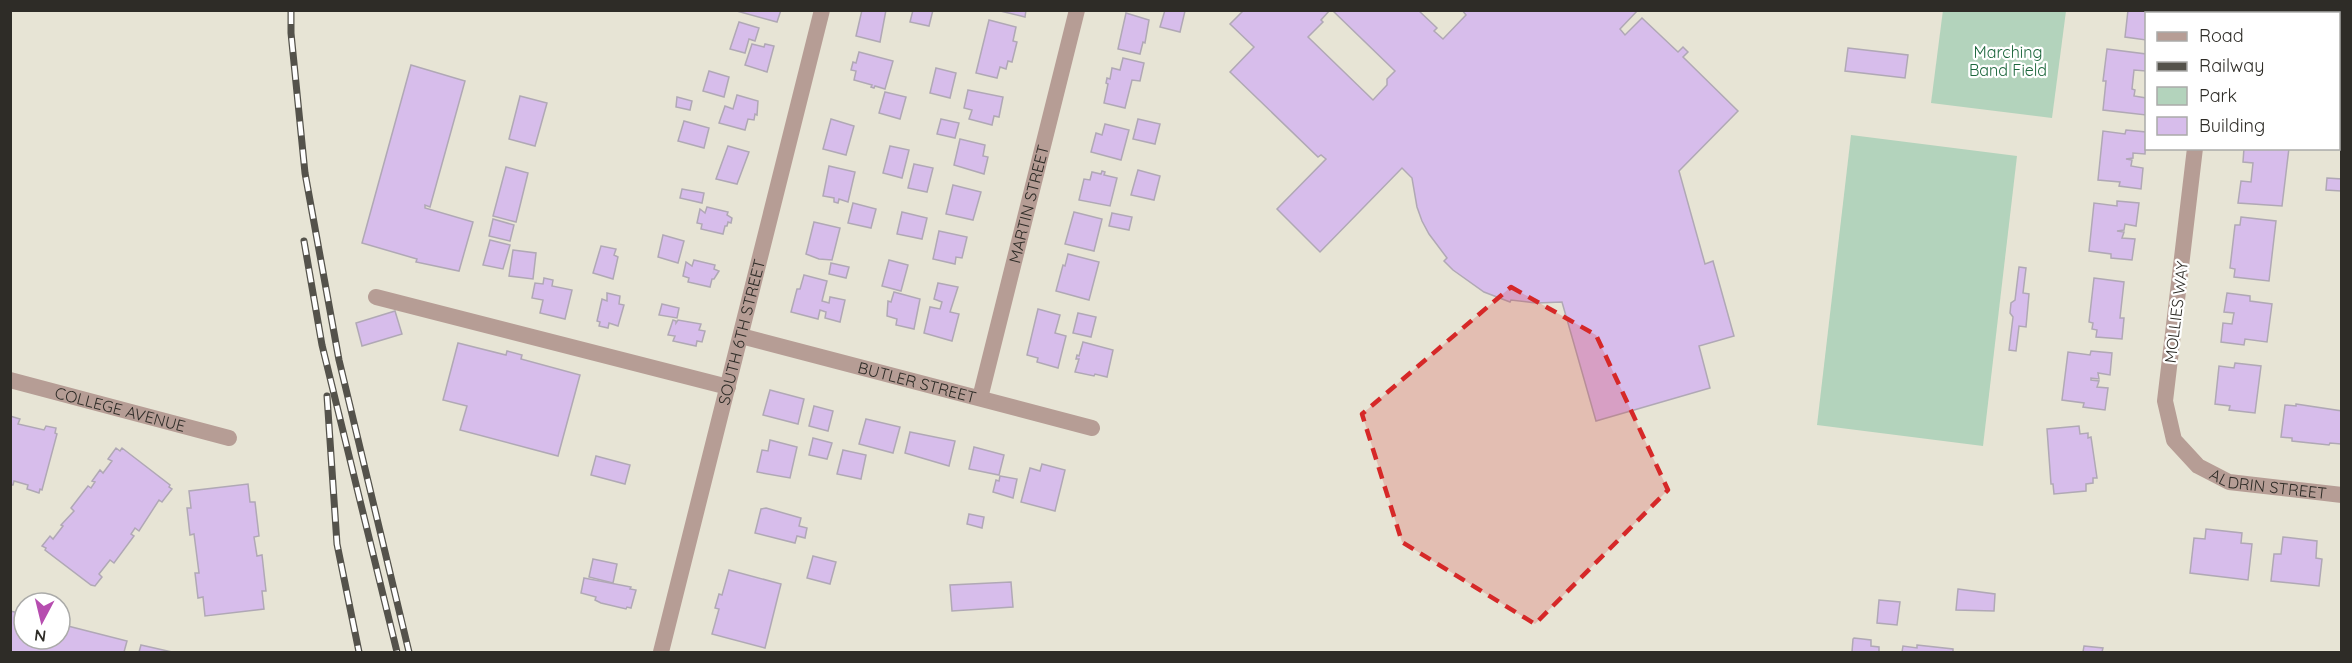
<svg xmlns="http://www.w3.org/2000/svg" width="2352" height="663" font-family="Quicksand,sans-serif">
  <rect width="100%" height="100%" fill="#e7e4d5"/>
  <g fill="#b3d3bc">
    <polygon points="1943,10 2066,11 2052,118 1931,103"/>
    <polygon points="1851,135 2017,156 1983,446 1817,425"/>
  </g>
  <g fill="#d7bdeb" stroke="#b0a8b5" stroke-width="1.5">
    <polygon points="733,10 781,10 777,22"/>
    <polygon points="862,10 886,10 880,42 856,36"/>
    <polygon points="913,10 933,10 929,26 910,22"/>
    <polygon points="996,10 1026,10 1025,17"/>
    <polygon points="1165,10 1185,11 1180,32 1160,27"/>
    <polygon points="1244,10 1330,10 1321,20 1323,22 1308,37 1373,100 1387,85 1387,79 1395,71 1332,10 1418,10 1437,28 1434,31 1443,39 1466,15 1462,10 1638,10 1620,29 1625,35 1642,18 1678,52 1683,47 1688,52 1683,57 1738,111 1679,171 1705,264 1713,261 1734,336 1699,346 1710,388 1596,421 1562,302 1536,303 1511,300 1510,302 1484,292 1453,270 1444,261 1447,258 1429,234 1422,221 1417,207 1412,178 1402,168 1320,252 1277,209 1326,159 1321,155 1318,157 1230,72 1254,47 1230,24"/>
    <polygon points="2128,10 2162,10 2162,14 2146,14 2146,40 2125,37"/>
    <polygon points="2259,10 2297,10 2296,14 2259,14"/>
    <polygon points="1126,13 1149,20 1145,43 1143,42 1140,54 1118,49"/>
    <polygon points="989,20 1016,27 1013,41 1017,42 1012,62 1008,61 1006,69 1000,67 997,78 976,73"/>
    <polygon points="739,22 759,28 755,41 749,39 745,53 730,49"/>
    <polygon points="752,44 764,47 765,44 774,46 767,72 745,65"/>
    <polygon points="1848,48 1908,55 1905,78 1845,71"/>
    <polygon points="2107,49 2146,54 2146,71 2134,70 2132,89 2135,90 2134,96 2146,98 2146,115 2103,110 2106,81 2103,81"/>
    <polygon points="859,52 893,61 885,89 875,86 874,88 871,87 872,85 854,80 856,71 851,70 853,62 856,63"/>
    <polygon points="1123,58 1144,63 1140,81 1132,80 1125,108 1104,103 1108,84 1106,83 1107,78 1110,79 1112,68 1120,70"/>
    <polygon points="411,65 465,81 430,207 425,205 425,208 473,222 459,271 416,262 417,259 362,243"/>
    <polygon points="936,68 956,73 950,98 930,93"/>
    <polygon points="709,71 729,77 724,97 703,91"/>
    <polygon points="968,90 1003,97 999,117 994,116 992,125 969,119 972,110 964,108"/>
    <polygon points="885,92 906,97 900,119 879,113"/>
    <polygon points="737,95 758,101 757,115 755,114 754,120 748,119 745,130 719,123 725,106 733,109"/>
    <polygon points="520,96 547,103 535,146 509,139"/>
    <polygon points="677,97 692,101 690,110 676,107"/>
    <polygon points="831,119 854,126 846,155 823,149"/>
    <polygon points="941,119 959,123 955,138 937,134"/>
    <polygon points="1138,119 1160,124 1155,144 1133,139"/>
    <polygon points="684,121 709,128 704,148 678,141"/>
    <polygon points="1105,124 1129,130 1121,160 1091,152 1096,133 1102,135"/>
    <polygon points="2126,130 2146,132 2145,154 2133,153 2133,158 2126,159 2132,160 2131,166 2143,168 2141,189 2119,186 2120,182 2098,180 2103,131 2125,134"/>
    <polygon points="960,139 985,145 983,156 988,157 984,174 954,165"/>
    <polygon points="728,146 749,152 737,184 716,179"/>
    <polygon points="890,146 909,150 902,178 883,173"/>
    <polygon points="2244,148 2289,148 2282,206 2238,203 2241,181 2251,182 2253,163 2243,162"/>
    <polygon points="914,164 933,168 927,192 908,188"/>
    <polygon points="829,166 855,172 848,202 839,199 838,203 834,202 834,198 823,196"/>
    <polygon points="506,167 528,173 516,222 493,216"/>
    <polygon points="1138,170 1160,176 1154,200 1131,195"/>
    <polygon points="1102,171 1105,172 1104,175 1117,178 1110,206 1079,200 1084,179 1090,180 1092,172 1101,174"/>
    <polygon points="2327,178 2342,179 2341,191 2326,190"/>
    <polygon points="953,185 981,192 973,220 946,214"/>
    <polygon points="682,189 704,193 702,203 680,198"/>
    <polygon points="2117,201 2139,203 2136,226 2125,224 2124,230 2117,231 2124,232 2122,238 2135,239 2132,260 2111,258 2111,254 2089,251 2094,203 2117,206"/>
    <polygon points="853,203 876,209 871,228 848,223"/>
    <polygon points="707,207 728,212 727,215 732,218 731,223 728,222 727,226 725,226 723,234 701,229 702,224 697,223 700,209 705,213"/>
    <polygon points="902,212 927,218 922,239 897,234"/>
    <polygon points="1074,212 1102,219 1094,251 1065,244"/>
    <polygon points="1112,213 1132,217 1129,230 1109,226"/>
    <polygon points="2241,217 2276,221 2269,281 2234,277 2235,269 2230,268 2235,225 2240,225"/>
    <polygon points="493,219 514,225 510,241 489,236"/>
    <polygon points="814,222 840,228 832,260 819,259 806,254"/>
    <polygon points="939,231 967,237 962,258 956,257 955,264 933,259"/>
    <polygon points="663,235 684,241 678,263 658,257"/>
    <polygon points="490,240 510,245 503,269 483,265"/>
    <polygon points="601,246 616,249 614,255 618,257 613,279 593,273"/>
    <polygon points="513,250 536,253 533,279 509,276"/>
    <polygon points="1068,254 1099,262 1089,300 1056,291 1063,265 1065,266"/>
    <polygon points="694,260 715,265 714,269 719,271 714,279 712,279 710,287 688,282 689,278 683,276 686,262 692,266"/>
    <polygon points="889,260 908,265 901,291 882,286"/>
    <polygon points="831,263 849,267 846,278 829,274"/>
    <polygon points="2019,267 2026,268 2023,293 2029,294 2026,327 2019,326 2016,351 2009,350 2013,317 2010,313 2011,303 2015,300"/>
    <polygon points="804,275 827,281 822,301 829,303 830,297 845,300 840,322 825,318 826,312 820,310 818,319 791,312 797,289 800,289"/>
    <polygon points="544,278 553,280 552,286 572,290 565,319 540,313 543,300 532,298 535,283 543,284"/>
    <polygon points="2094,278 2124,282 2120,318 2124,318 2122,339 2096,337 2097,330 2092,329 2093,323 2089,322"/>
    <polygon points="938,283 958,287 950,312 959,314 952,341 924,333 930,307 940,309 942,302 934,299"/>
    <polygon points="894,292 920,299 914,329 896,325 897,319 887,316 888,301 891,302"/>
    <polygon points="607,293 620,296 619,304 624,305 618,326 609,323 608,328 599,326 600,322 597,321 602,299 607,301"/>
    <polygon points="2227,293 2250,296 2250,301 2272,304 2267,342 2245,339 2244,345 2221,342 2223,323 2232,324 2234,313 2224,312"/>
    <polygon points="662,304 679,308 677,318 659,315"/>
    <polygon points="1038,309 1060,315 1055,333 1066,336 1058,368 1037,362 1038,358 1027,355"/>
    <polygon points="395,311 402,334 362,346 356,323"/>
    <polygon points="1078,313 1096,317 1091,337 1073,333"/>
    <polygon points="673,320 676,321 676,323 678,320 701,324 699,330 705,331 702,342 697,341 696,346 673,341 675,336 668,335"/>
    <polygon points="1083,342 1113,350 1107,377 1095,374 1094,376 1075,372 1079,359 1076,359 1077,355 1079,356"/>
    <polygon points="458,343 506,355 507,351 522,355 521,359 580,375 558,456 460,430 467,406 443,400"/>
    <polygon points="2091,351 2112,353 2110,375 2098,373 2099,379 2091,378 2091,380 2099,381 2097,387 2108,388 2105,410 2083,407 2084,403 2062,400 2068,352 2090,355"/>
    <polygon points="2235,363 2261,366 2255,413 2229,410 2230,406 2215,404 2219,366 2234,368"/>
    <polygon points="770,390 804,399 798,424 763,415"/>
    <polygon points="2296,404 2342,411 2341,444 2330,443 2329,445 2292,441 2292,438 2281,437 2285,405 2296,406"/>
    <polygon points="814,406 833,411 828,431 809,426"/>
    <polygon points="10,416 20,419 18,424 44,430 46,426 56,428 55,433 57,434 42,490 40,489 39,493 27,489 28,485 14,481 13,485 10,485"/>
    <polygon points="866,419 900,427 893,453 859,444"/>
    <polygon points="2079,426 2080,434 2088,433 2088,438 2091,437 2097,478 2093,478 2093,483 2086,484 2086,491 2054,494 2053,484 2051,484 2047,429"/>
    <polygon points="910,432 955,441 949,466 905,453"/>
    <polygon points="813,438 832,443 827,459 809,455"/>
    <polygon points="770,440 797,447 790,478 757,472 762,450 768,451"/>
    <polygon points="974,447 1004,455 999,475 969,469"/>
    <polygon points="116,448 120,451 122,448 170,485 169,487 172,489 162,502 159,500 139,531 135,528 131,534 134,536 114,563 110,560 99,574 102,577 95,586 91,585 45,550 46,548 42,546 50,536 53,539 63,526 61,525 74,511 71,508 88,486 91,488 95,482 92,481 100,470 103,473 112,461 108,459"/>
    <polygon points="843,450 866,455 861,479 837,474"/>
    <polygon points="596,456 630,465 625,484 591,475"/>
    <polygon points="1042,464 1065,470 1055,511 1021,502 1030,468 1040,471"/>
    <polygon points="1000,476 1017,479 1013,498 993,492 996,480 999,481"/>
    <polygon points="248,484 250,502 255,502 259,536 254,537 257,556 262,555 266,591 262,591 264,609 205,616 203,597 198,598 195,573 199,573 194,534 190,535 187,508 191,508 189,491"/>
    <polygon points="766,508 801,518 799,526 807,528 805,538 797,536 795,543 755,533 761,509"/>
    <polygon points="969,514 984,517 982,528 967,524"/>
    <polygon points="2206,529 2242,533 2241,543 2252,544 2248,580 2190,573 2194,538 2205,539"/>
    <polygon points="2283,537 2317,541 2316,558 2322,559 2319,586 2271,581 2274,554 2281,554"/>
    <polygon points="813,556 836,562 830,584 807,578"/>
    <polygon points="593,559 617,564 613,583 589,577"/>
    <polygon points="729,570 781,584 765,648 712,634 719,609 715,608 719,594 722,595"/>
    <polygon points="584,578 631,587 630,589 636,590 631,608 627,607 626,609 601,603 595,600 596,597 581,593"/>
    <polygon points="1011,582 1013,607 952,611 950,585"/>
    <polygon points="1958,589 1995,594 1994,611 1956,610"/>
    <polygon points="1879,600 1900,602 1897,625 1877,623"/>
    <polygon points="10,611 24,614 24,639 60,639 60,624 127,641 124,652 10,652"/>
    <polygon points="1854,638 1871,640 1871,646 1879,647 1879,652 1852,652 1853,639"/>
    <polygon points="141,645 172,652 139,652"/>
    <polygon points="1917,645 1953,649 1953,652 1902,652 1903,646 1917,648"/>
    <polygon points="2084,646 2103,648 2102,652 2083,652"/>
  </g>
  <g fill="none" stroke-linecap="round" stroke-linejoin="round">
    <g stroke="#b69d95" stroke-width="16">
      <polyline points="2211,14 2211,10"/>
      <path id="s1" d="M2195 148 2165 401 2174 440 2198 466 2229 482 2342 495"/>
      <polyline points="376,297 728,387"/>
      <path id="s2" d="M741 336 1092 428"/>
      <path id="s3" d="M10 380 229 438"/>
      <path id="s4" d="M980 398 1077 10"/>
      <path id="s5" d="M661 652 822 10"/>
    </g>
    <defs>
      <g id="rail">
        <polyline points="291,10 291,33 305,173 339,360 409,652"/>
        <polyline points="304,241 322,345 397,652"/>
        <polyline points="327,396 337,544 359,652"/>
      </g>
    </defs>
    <use href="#rail" stroke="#54524b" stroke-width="7"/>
    <use href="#rail" stroke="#fff" stroke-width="4.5" stroke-dasharray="14" stroke-linecap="butt"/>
  </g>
  <path fill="#d62828" fill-opacity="0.2" stroke="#d62828" stroke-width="4.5" stroke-dasharray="12 8" stroke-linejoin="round" d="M1511 287 1596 335 1668 490 1535 624 1402 542 1362 414Z"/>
  <g text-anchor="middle" stroke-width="4.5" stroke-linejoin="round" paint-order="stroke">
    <g font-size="16" fill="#1d673d" stroke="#fff">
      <text x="2008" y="58">Marching<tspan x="2008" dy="18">Band Field</tspan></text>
    </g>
    <g font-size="16" fill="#2e2c27" stroke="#fff">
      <text dy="6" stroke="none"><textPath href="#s4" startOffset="200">MARTIN STREET</textPath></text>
      <text transform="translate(2176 312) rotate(-83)" y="6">MOLLIES WAY</text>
      <text dy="6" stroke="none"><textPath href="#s5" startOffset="330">SOUTH 6TH STREET</textPath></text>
      <text dy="6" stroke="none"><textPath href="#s2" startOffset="182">BUTLER STREET</textPath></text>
      <text dy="6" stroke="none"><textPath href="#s3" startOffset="114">COLLEGE AVENUE</textPath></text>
      <text dy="6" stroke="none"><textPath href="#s1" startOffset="404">ALDRIN STREET</textPath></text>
    </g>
  </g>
  <rect width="2352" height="663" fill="none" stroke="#2e2c27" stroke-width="24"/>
  <rect x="2145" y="12" width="195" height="138" fill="#ffffff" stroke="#ababa9" stroke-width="1.5"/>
  <rect x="2157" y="32" width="30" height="9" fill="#b69d95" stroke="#ababa9" stroke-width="1.5"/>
  <text x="2199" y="42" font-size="18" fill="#2e2c27">Road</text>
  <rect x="2157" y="62" width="30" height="9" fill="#54524b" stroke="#ababa9" stroke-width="1.5"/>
  <text x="2199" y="72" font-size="18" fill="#2e2c27">Railway</text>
  <rect x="2157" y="87" width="30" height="18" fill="#b3d3bc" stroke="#ababa9" stroke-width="1.5"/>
  <text x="2199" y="102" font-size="18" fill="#2e2c27">Park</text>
  <rect x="2157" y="117" width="30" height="18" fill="#d7bdeb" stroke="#ababa9" stroke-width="1.5"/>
  <text x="2199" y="132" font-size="18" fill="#2e2c27">Building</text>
  <g transform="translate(42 621) rotate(187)"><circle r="28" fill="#ffffff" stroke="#ababa9" stroke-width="1.5"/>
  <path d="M0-4.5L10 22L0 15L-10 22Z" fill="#b64daf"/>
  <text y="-9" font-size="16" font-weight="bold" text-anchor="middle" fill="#2e2c27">N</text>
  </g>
</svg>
